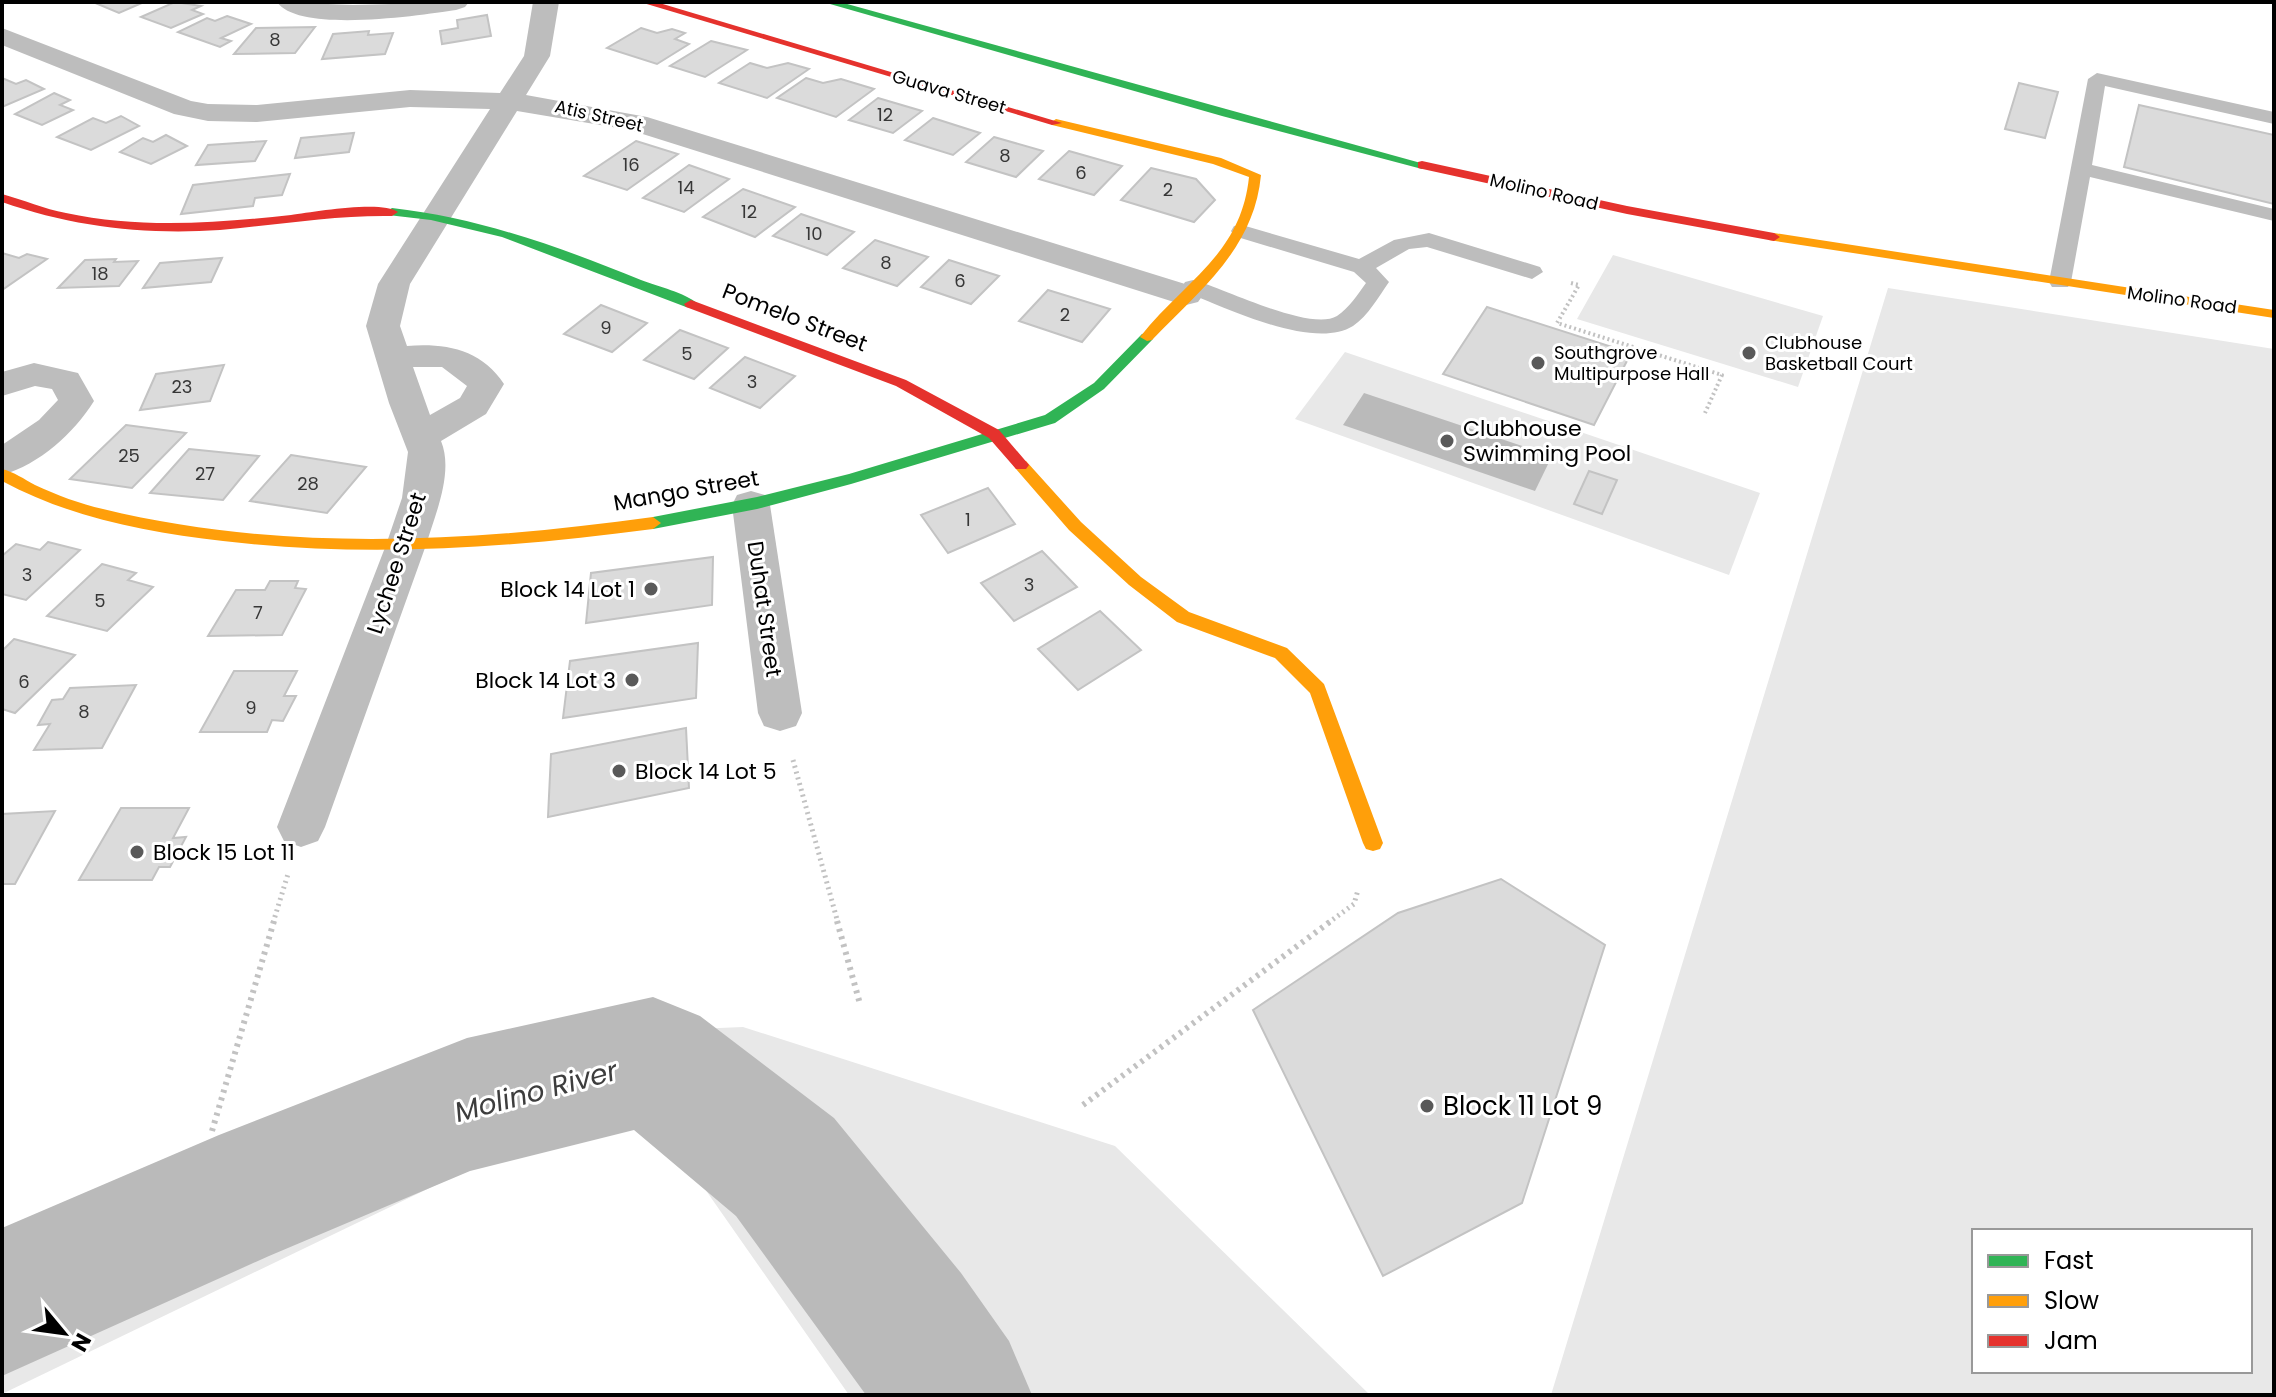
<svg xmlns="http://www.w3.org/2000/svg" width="2276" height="1397" font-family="Poppins,sans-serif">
  <rect width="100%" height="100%" fill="#fff"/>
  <g fill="#e8e8e8" fill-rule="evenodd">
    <polygon points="1613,255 1823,316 1798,387 1577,319"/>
    <path d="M1888 288 2274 349V1395H1551ZM1974 1231H2250V1371H1974Z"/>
    <polygon points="1345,352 1760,493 1729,575 1295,419"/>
    <polygon points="743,1027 1115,1146 1370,1395 849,1395 635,1089 2,1394 2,1277 239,1168 476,1070 623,1032"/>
  </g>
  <polygon fill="#bababa" points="1364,393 1552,456 1535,491 1343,425"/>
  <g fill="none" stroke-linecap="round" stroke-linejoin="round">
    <polygon fill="#bababa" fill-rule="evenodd" points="653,997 700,1016 834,1118 961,1273 1009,1341 1032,1395 866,1395 736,1216 634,1130 470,1171 269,1256 2,1376 2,1228 219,1135 467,1038"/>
  </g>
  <g fill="#dbdbdb" stroke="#c3c3c3" stroke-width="2">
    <polygon points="93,2 144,2 119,13"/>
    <polygon points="175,2 201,6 192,10 203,14 171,28 141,17"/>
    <polygon points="487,15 491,36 442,44 440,31 458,28 457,20"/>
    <polygon points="227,16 251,24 221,38 231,41 220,47 178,32 207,18 215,21"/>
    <polygon points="315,27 295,53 234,54 256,28"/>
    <polygon points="641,28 657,33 672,29 685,33 675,39 689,44 657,64 607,48"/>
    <polygon points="369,31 368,35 393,33 385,54 322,59 333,34"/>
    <polygon points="711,41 747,50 705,77 670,66"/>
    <polygon points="750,63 767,68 788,63 809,69 767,98 719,83"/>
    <polygon points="2,78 16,84 26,80 44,89 2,107"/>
    <polygon points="806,78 823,83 841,79 874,89 836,117 777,98"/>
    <polygon points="2019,83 2058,92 2045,138 2005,129"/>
    <polygon points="54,93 70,100 60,105 73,110 42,125 15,114"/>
    <polygon points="878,98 922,111 893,133 849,120"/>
    <polygon points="2139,105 2274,135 2274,204 2124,167"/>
    <polygon points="121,116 139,126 91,150 57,137 93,118 106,123"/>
    <polygon points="933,118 980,133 953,155 905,140"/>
    <polygon points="354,133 349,152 295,158 301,138"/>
    <polygon points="166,135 187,146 151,164 120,152 143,138 153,142"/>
    <polygon points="994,137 1043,151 1016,177 966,162"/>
    <polygon points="266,141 255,161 196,165 208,145"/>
    <polygon points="636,141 678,154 627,190 584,176"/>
    <polygon points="1069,151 1122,166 1094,195 1039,179"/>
    <polygon points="689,165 729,179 684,212 643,198"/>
    <polygon points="1151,168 1196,179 1215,200 1194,222 1121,200"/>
    <polygon points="290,174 282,195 255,198 253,206 181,214 193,185"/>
    <polygon points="743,189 795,207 755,237 703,217"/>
    <polygon points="801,214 854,232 827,255 773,236"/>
    <polygon points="875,240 928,257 897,286 843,268"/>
    <polygon points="2,253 19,258 27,254 47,259 2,290"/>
    <polygon points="222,258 211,282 143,288 160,263"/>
    <polygon points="116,259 114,262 138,261 119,286 58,288 85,260"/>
    <polygon points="949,260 999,276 971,304 921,287"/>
    <polygon points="1048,290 1110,309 1082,342 1019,321"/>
    <polygon points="601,305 647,323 612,352 564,334"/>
    <polygon points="1487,307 1631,353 1594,425 1443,374"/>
    <polygon points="680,330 728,348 694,379 644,360"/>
    <polygon points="745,357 795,376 760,408 710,388"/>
    <polygon points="224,365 210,401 140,410 156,374"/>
    <polygon points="126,425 186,433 132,488 70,479"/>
    <polygon points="189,449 259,456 223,500 150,493"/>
    <polygon points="291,455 366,467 327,513 250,501"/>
    <polygon points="1589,471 1617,480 1602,514 1574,504"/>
    <polygon points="988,488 1015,524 948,553 921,515"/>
    <polygon points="48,542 80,550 26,600 2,594 2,556 16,544 40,550"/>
    <polygon points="1042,551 1077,587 1014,621 981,583"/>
    <polygon points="713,557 712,605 586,623 591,573"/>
    <polygon points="102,564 136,573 128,580 153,587 107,631 47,616"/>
    <polygon points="270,581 298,581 295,588 306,589 282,635 208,636 236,590 265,590"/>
    <polygon points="1100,611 1141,650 1078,690 1038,649"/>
    <polygon points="14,639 75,655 15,713 2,709 2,651"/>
    <polygon points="698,643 696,698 563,718 570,661"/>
    <polygon points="234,671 297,671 284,696 296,696 283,721 272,720 267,732 200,732"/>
    <polygon points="136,685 102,748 34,750 50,724 38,725 52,700 63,699 70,688"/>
    <polygon points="686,728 689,788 548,817 551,754"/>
    <polygon points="121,808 189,808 173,838 186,837 170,867 159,867 152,880 79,880"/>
    <polygon points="55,811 15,884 2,884 2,814"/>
    <polygon points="1501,879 1605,945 1522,1203 1383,1276 1253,1010 1398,913"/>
  </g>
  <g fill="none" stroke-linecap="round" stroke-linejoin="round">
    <polyline stroke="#c2c2c2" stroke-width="4" stroke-dasharray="2 3" stroke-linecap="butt" points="1571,283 1579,285 1557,323 1722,375 1705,413"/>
    <g stroke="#c2c2c2" stroke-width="5" stroke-dasharray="2 4" stroke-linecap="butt">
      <polyline points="793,760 838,923"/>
      <polyline points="273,923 288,874"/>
      <polyline points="1328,923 1354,904 1358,890"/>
    </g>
    <g stroke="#c2c2c2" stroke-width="6" stroke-dasharray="3 5" stroke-linecap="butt">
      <polyline points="837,921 860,1004"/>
      <polyline points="1083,1105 1331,921"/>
      <polyline points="212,1131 274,921"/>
    </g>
    <g fill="#bdbdbd" fill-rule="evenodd">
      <polygon points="2097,73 2274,112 2274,124 2105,86 2092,165 2274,209 2274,221 2090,177 2071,282 2068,287 2052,287 2049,282 2088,79"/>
      <path d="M1242 225 1359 259 1394 240 1429 233 1540 267 1543 272 1532 279 1427 247 1409 249 1376 268 1389 282C1379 296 1368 316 1353 326 1313 351 1225 307 1185 292L1182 287 1185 282 1193 280C1224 288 1310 332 1337 316 1349 308 1358 294 1366 283L1354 272 1234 236 1231 231 1234 226Z"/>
    </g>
    <g fill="#bdbdbd" fill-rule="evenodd">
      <path d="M277 2 353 5 469 2 465 7 456 10C422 15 299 34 277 2Z"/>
      <path d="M533 2H559L550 56 526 95 647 117 1198 288 1203 295 1198 302 1186 305 1174 302 630 130 517 111 410 284 400 326 407 346C445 343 481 349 504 384L486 414 441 441C454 472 435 515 426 545L325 827 318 841 301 847 284 841 277 827 386 545 402 498 408 452 389 403 366 326 378 284 490 109 410 107 257 122 208 121 174 114 2 45V28L191 101 208 104 257 105 410 90 500 93 524 56ZM413 367H442L467 386 460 398 430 415Z"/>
      <path d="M34 363 78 373 94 401C73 434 40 464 2 475V445L39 420 58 400 52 389 35 386 2 396V372Z"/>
      <polygon points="751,491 765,495 770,505 802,713 796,726 780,731 764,726 758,713 732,505 737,495"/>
    </g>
    <g fill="#30b455" fill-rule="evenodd">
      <polygon points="823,2 840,2 1428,165 1422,169 1222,116"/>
      <path d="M392 208C480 218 560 247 641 280 659 287 684 292 698 304L691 308 686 307 502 237 431 220 388 215 386 212Z"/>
      <polygon points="1147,333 1154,337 1152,340 1104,389 1055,423 851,484 757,509 653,529 645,523 653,517 757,497 849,474 1045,415 1094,383 1142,334"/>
    </g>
    <g fill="#ff9f0a" fill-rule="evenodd">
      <path d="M1056 119 1221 158 1261 175C1254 249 1200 290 1152 340L1147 341 1140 337C1184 281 1241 255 1249 177L1213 164 1052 125 1050 123Z"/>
      <polygon points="1774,233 2274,310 2274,318 1769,240 1769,234"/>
      <polygon points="1021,460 1026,461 1081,522 1141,577 1189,612 1287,648 1324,684 1383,843 1380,849 1373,851 1366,849 1363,843 1310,693 1275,658 1177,622 1129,585 1069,530 1016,469 1013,465 1016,461"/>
      <path d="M2 469C14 472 24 479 35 485 57 495 80 504 103 509 283 553 472 542 653 517L661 523 653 529C510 548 367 558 223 541 146 532 71 518 2 481Z"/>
    </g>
    <g fill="#e5322d" fill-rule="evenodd">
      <polygon points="640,2 656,2 1062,123 1052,125"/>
      <polygon points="1422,161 1627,206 1774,233 1780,237 1774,241 1627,214 1418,168 1418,162"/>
      <path d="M2 194C24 200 44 209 66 213 141 229 216 223 291 215 313 212 382 200 398 212L392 216C334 215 278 225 220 230 145 235 73 227 2 202Z"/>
      <polygon points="691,300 906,380 999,430 1029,465 1026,469 1016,469 989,438 896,386 686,307 684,304"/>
    </g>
  </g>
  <g fill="#595959" stroke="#fff" stroke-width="3">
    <circle cx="1749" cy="353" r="8"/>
    <circle cx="1538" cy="363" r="8"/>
    <circle cx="1447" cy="441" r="8"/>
    <circle cx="651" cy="589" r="8"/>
    <circle cx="632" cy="680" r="8"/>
    <circle cx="619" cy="771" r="8"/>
    <circle cx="137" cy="852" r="8"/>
    <circle cx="1427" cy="1106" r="8"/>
  </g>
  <g text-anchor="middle" stroke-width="6" stroke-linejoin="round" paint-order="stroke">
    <g font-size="18" fill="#373737">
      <text x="275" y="46">8</text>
      <text x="885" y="121">12</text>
      <text x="1005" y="162">8</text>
      <text x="631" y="171">16</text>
      <text x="1081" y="179">6</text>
      <text x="686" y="194">14</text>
      <text x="1168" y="196">2</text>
      <text x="749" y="218">12</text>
      <text x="814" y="240">10</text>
      <text x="886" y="269">8</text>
      <text x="100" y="280">18</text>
      <text x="960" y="287">6</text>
      <text x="1065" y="321">2</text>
      <text x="606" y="334">9</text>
      <text x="687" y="360">5</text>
      <text x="752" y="388">3</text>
      <text x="182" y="393">23</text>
      <text x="129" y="462">25</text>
      <text x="205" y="480">27</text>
      <text x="308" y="490">28</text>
      <text x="968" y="526">1</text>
      <text x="27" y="581">3</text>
      <text x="1029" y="591">3</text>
      <text x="100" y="607">5</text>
      <text x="258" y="619">7</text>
      <text x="24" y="688">6</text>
      <text x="251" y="714">9</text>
      <text x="84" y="718">8</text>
    </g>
    <g font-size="18" fill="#000" stroke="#fff">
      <text transform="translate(949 92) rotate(16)" y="6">Guava Street</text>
      <text transform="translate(599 116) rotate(13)" y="6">Atis Street</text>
      <text transform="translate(1544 192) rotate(13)" y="6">Molino Road</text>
      <text transform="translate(2182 300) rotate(8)" y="6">Molino Road</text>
    </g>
    <g font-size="18" fill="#000" stroke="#fff" text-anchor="start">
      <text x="1765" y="349">Clubhouse<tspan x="1765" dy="21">Basketball Court</tspan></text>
      <text x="1554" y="359">Southgrove<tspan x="1554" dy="21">Multipurpose Hall</tspan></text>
    </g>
    <g font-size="22" fill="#000" stroke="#fff">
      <text transform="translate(795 317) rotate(21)" y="8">Pomelo Street</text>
      <text transform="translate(686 490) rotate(-10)" y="8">Mango Street</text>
      <text transform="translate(396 563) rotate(-72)" y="8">Lychee Street</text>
      <text transform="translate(765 609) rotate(82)" y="8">Duhat Street</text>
    </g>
    <g font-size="22" fill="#000" stroke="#fff" text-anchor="start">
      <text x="1463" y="436">Clubhouse<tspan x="1463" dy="25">Swimming Pool</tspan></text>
      <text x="635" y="597" text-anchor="end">Block 14 Lot 1</text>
      <text x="616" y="688" text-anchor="end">Block 14 Lot 3</text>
      <text x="635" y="779">Block 14 Lot 5</text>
      <text x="153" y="860">Block 15 Lot 11</text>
    </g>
    <g font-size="26" fill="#000" stroke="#fff" text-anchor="start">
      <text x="1443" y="1115">Block 11 Lot 9</text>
    </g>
    <g font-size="28" font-style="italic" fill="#3d3d3d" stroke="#fff">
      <text transform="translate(536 1091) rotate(-15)" y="10">Molino River</text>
    </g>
  </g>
  <rect width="2276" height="1397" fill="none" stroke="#000000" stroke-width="8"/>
  <rect x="1972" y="1229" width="280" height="144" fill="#ffffff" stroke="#999999" stroke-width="2"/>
  <rect x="1988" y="1255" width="40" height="12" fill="#30b455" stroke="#999999" stroke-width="2"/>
  <text x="2044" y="1269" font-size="24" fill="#000000">Fast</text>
  <rect x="1988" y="1295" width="40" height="12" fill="#ff9f0a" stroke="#999999" stroke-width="2"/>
  <text x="2044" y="1309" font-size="24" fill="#000000">Slow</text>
  <rect x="1988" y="1335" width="40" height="12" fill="#e5322d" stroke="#999999" stroke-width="2"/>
  <text x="2044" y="1349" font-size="24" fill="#000000">Jam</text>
  <g transform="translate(64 1333) rotate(119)" stroke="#ffffff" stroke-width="6" paint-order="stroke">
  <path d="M0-6L14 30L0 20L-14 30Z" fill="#000000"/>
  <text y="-12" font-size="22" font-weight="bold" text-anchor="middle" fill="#000000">N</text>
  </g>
</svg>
